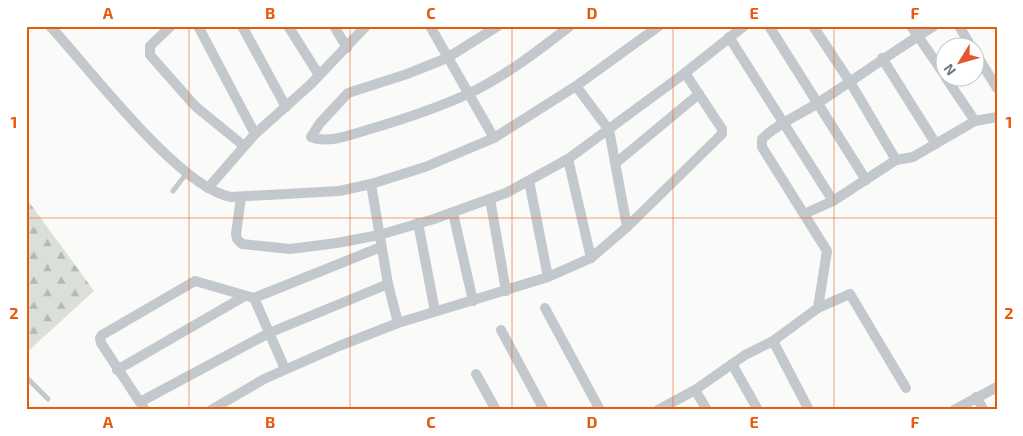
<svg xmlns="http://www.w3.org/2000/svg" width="1023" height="436" font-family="'Exo 2',sans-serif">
  <defs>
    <pattern id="forest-firs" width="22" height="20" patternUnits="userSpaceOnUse" patternTransform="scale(1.25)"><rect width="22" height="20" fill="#dadfd7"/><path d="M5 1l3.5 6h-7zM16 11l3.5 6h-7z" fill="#b4b9b4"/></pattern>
  </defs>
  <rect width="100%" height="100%" fill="#fafaf8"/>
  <polygon fill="url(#forest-firs)" points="26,198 94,291 26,353"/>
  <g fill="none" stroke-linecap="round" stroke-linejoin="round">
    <g stroke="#c3c8cc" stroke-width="5">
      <polyline points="173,191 186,174"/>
      <polyline points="26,377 48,399"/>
    </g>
    <g stroke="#c3c8cc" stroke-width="10">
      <path d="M50 26C89 68 179 188 231 197L339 191 371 184 425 167 494 138 576 86 659 26"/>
      <polyline points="171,26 150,46 150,55 195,106 244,146"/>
      <polyline points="198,26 255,134"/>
      <polyline points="242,26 286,107"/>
      <polyline points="288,26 319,75"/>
      <polyline points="334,26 347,48"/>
      <polyline points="430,26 494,138"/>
      <path d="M498 26 447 58 407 74 348 93 320 123 311 137C326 144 351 135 367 130 401 120 435 109 468 94 504 77 538 51 570 26"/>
      <polyline points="769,26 866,180"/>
      <polyline points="813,26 850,82 896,160"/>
      <polyline points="911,26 946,77"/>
      <polyline points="959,26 972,48"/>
      <polyline points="729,37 833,201"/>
      <polyline points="976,54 997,88"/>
      <polyline points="882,58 936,144"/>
      <polyline points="946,78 975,121"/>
      <polyline points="576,86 609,130 627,227"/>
      <polyline points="568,159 591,258"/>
      <polyline points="617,162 699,94"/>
      <polyline points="529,181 548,277"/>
      <polyline points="371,184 388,284 398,323"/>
      <polyline points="208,188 255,134 311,84 366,26"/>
      <polyline points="241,197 236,234 237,239 242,244 290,249 337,243 379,235 434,219 506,193 568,159 685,73"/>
      <polyline points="490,199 506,291"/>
      <polyline points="453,213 473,301"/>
      <polyline points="804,214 833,201 896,160 913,157 975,121 997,117"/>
      <polyline points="418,223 435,311"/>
      <polyline points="254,298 285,369"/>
      <polyline points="545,308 600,410"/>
      <polyline points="818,308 850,294 906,388"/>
      <polyline points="501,330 544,410"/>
      <polyline points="773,341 809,410"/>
      <polyline points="732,364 758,410"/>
      <polyline points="117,370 245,296"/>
      <polyline points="476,374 496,410"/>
      <polyline points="695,390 707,410"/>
      <polyline points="976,397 984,410"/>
      <polyline points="140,402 269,333 388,284"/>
      <polyline points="145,410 101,343 100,338 102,335 195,281 254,298 381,247"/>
      <polyline points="211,410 264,379 339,346 398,323 548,277 591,258 627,227 722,134 722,129 685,73 744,26"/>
      <path d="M658 410 695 390 745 355 773 341 818 308 827 251 762 147V139C779 122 802 114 821 101 859 76 896 50 934 26"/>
      <polyline points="954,410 997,387"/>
    </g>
  </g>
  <path fill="none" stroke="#e8590c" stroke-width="1" stroke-opacity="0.55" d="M189 26V410M350 26V410M512 26V410M673 26V410M834 26V410M26 218H997"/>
  <rect width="1023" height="436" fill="none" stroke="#ffffff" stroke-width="55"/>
  <g transform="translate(960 62) rotate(233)"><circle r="24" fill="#ffffff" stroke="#c1c8cd"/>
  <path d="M0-4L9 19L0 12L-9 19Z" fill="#e4572e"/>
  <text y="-8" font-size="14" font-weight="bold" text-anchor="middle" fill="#657683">N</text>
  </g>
  <rect x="28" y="28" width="968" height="380" fill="none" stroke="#e8590c" stroke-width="2"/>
  <g font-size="16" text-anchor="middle" font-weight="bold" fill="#e8590c">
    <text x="108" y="19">A</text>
    <text x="270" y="19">B</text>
    <text x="431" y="19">C</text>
    <text x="592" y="19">D</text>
    <text x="754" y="19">E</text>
    <text x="915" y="19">F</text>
    <text x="14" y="128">1</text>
    <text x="1009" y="128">1</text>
    <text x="14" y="319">2</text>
    <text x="1009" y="319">2</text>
    <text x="108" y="428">A</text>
    <text x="270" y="428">B</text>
    <text x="431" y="428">C</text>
    <text x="592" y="428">D</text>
    <text x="754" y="428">E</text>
    <text x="915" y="428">F</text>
  </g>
</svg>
